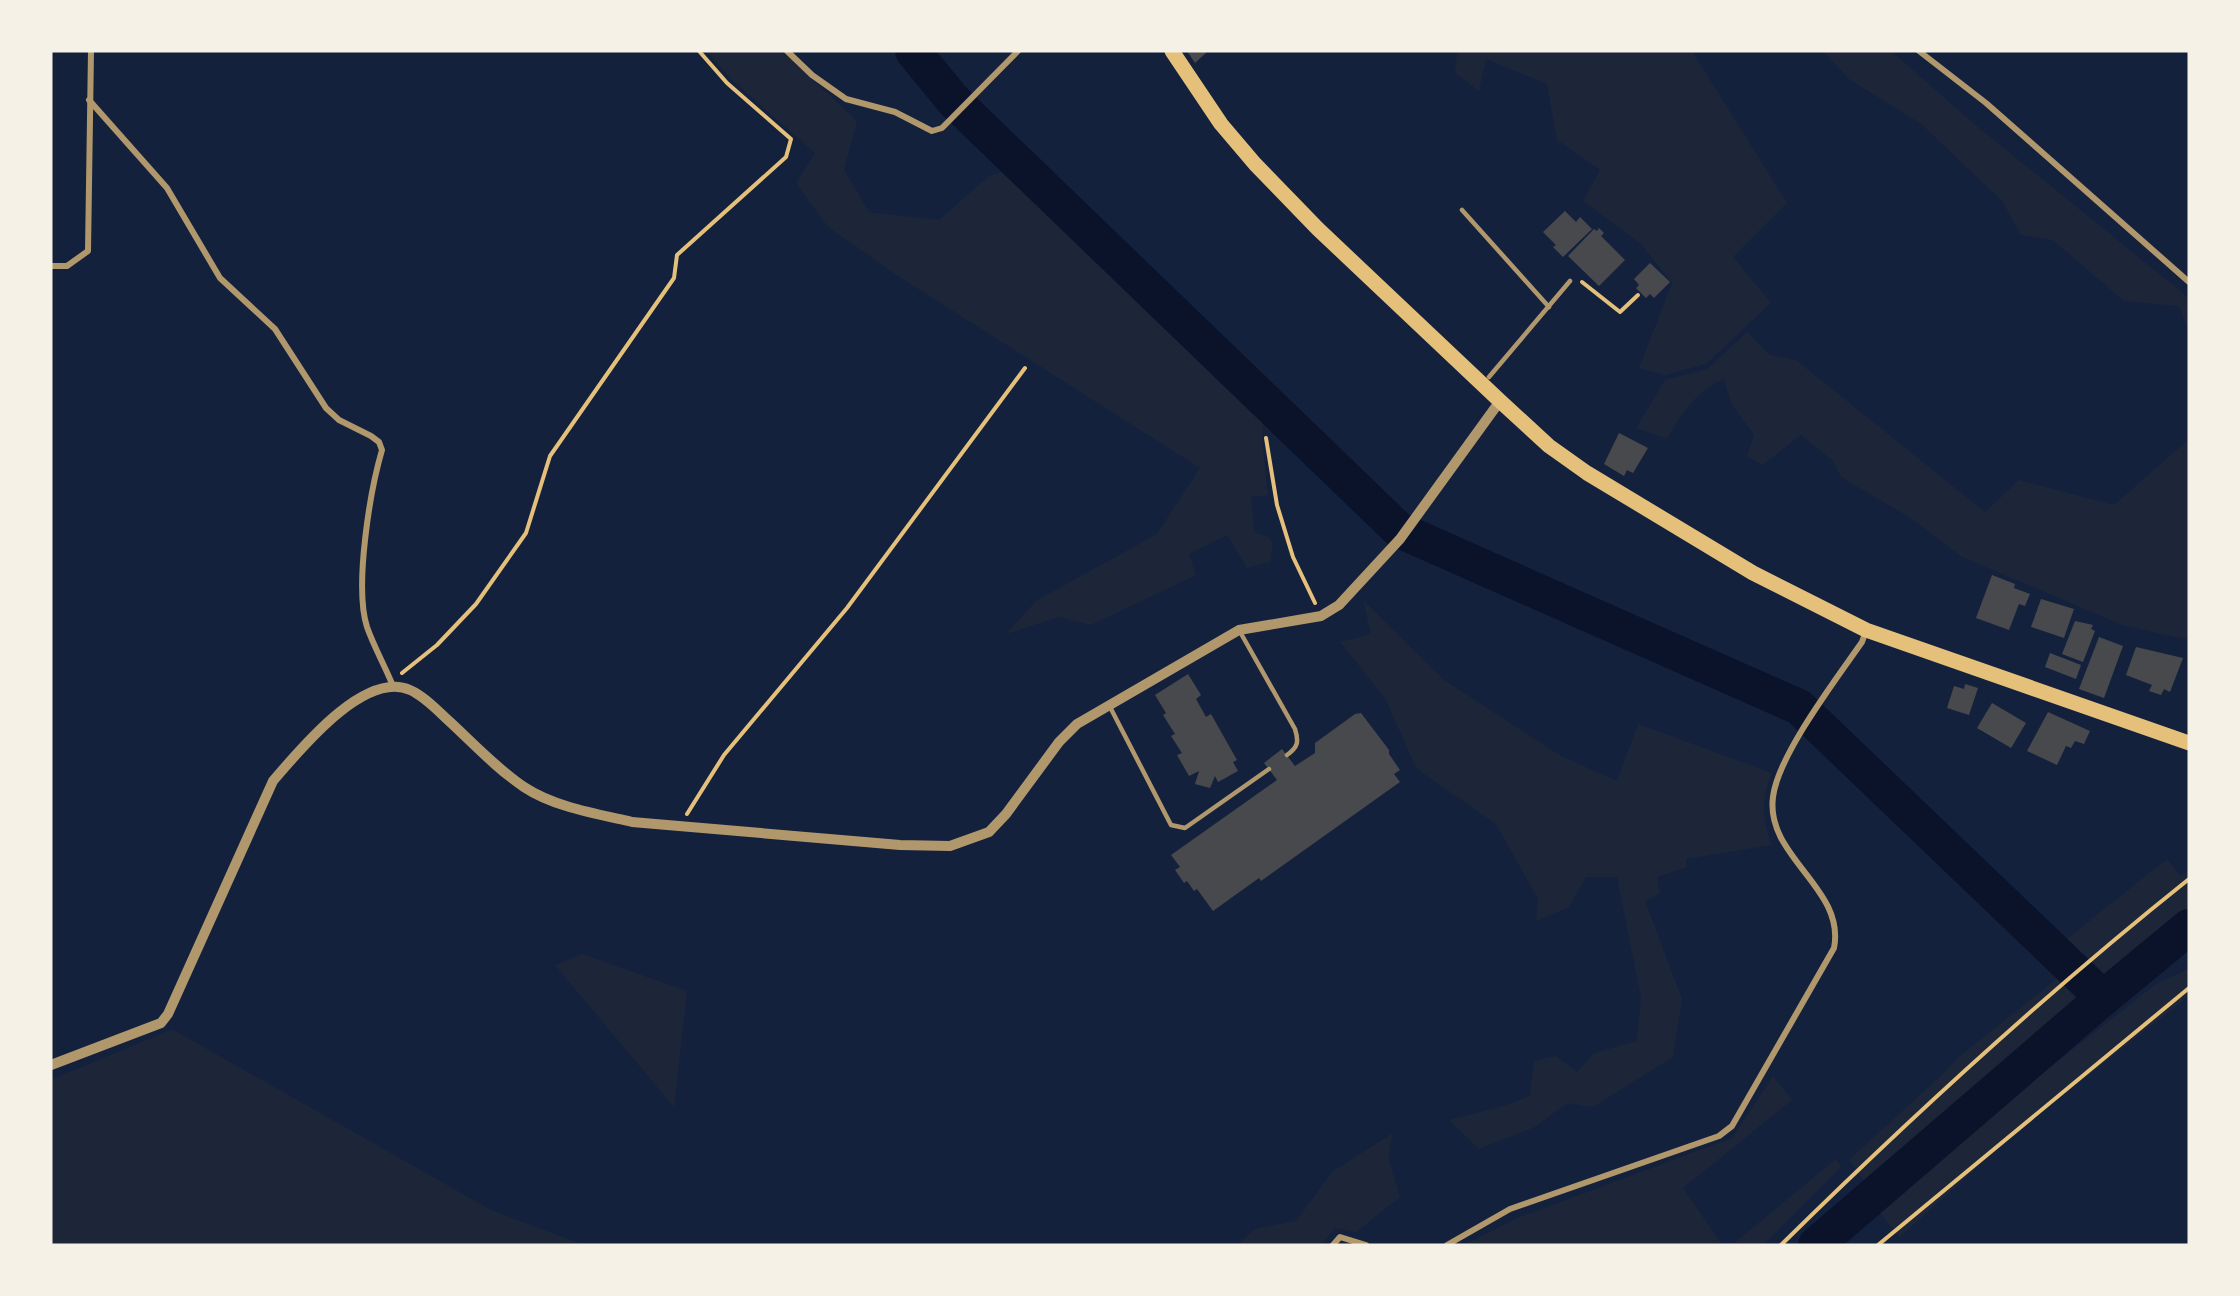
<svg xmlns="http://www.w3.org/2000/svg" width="2240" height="1296" font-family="Inter,sans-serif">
  <rect width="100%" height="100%" fill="#14213d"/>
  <g fill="#1d2539">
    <polygon points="706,51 782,51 857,121 844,170 869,212 939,220 989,176 1016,168 1264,413 1262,439 1268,495 1251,497 1254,532 1267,536 1273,542 1270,562 1247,568 1227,535 1189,554 1196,575 1091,625 1059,617 1006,634 1036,601 1157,534 1200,468 895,274 827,226 796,183 815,153 732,80"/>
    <polygon points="1454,51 1692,51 1787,203 1733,257 1771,303 1706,364 1665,375 1639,368 1672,283 1640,243 1583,201 1600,170 1557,140 1547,84 1486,59 1479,91 1455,73 1457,53"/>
    <polygon points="1823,51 1891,51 1973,123 2189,298 2189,333 2179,306 2124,301 2053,240 2021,235 2002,201 1920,123 1849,79"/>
    <path d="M1747 332 1770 355 1796 360 1985 512 2019 480 2114 505 2189 439V640L2122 625 1962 557 1914 520 1841 477 1833 461 1801 435 1762 465 1747 456 1754 435 1731 403 1724 379C1696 391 1682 413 1667 439L1636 428 1665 380 1707 369Z"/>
    <path d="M1363 600 1444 680 1561 756 1617 781 1638 724 1772 773C1760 803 1763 815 1771 845L1686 859 1687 867 1657 877 1660 894 1645 901 1682 999 1673 1057 1593 1107 1567 1103 1535 1127 1479 1149 1449 1120 1504 1106 1530 1096 1534 1061 1556 1056 1577 1072 1594 1053 1637 1041 1641 997 1617 877H1586L1569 907 1536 921 1538 899 1496 824 1416 768 1385 698 1340 642 1371 634Z"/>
    <polygon points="2167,859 2180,876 2189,870 2189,949 2144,965 2110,999 2058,946"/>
    <polygon points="582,954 687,991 674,1107 555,965"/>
    <polygon points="2189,969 2189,996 2015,1133 1900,1237 1874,1206 2156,984"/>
    <polygon points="2063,974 2097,1007 1870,1190 1849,1160 1945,1072 1955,1060"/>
    <polygon points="172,1029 491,1210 584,1245 51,1245 51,1080"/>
    <polygon points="1773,1076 1792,1100 1683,1188 1722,1245 1463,1245 1520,1217 1732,1138"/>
    <polygon points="1393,1133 1388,1157 1400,1197 1356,1232 1335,1228 1322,1245 1237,1245 1255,1229 1296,1221 1332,1172"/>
    <polygon points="1836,1159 1841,1167 1763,1245 1732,1245"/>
  </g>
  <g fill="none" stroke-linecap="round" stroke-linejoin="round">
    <g stroke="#0b132b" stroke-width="36">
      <polyline points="913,51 953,100 1399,530 1799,707 2103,998"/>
      <polyline points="1816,1245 2103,998 2189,927"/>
    </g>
  </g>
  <g fill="#48494c">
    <polygon points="1187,51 1208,51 1195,63"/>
    <polygon points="1565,211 1576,222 1580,217 1592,229 1563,257 1553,247 1556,245 1543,232"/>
    <polygon points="1599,228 1604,233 1601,236 1625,260 1599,286 1568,256 1594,229 1597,231"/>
    <polygon points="1650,263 1670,282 1654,298 1650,294 1646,298 1636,288 1639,285 1634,279"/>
    <polygon points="1619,433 1648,448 1633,473 1627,470 1624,476 1604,464"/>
    <polygon points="1992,575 2015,584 2014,588 2030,594 2025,606 2019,604 2009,630 1976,618"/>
    <polygon points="2041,599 2074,609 2064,638 2031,627"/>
    <polygon points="2075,621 2093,625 2091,629 2095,631 2083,662 2062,654"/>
    <polygon points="2099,637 2123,646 2104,698 2079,689"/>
    <polygon points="2136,647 2183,658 2170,692 2164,689 2161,695 2149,691 2152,685 2126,675"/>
    <polygon points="2050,653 2081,665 2076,679 2045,667"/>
    <polygon points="1188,674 1201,695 1196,699 1206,717 1211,714 1237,760 1233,762 1238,771 1218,782 1215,776 1210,788 1195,784 1199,771 1189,776 1177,755 1182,753 1171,736 1175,734 1163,715 1166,713 1155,695"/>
    <polygon points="1965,684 1978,688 1969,715 1947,708 1954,686 1964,689"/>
    <polygon points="1992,703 2026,723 2011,748 1977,728"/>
    <polygon points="2048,712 2090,731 2084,744 2075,741 2071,748 2066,746 2057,765 2027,751"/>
    <polygon points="1361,713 1389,750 1389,754 1400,770 1394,774 1400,782 1261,881 1259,878 1213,911 1197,889 1194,891 1187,881 1184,883 1175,870 1180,867 1171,855 1277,780 1264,763 1282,749 1295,766 1315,753 1315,743 1355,714"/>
  </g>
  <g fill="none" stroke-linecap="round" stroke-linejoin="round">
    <g stroke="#e5c07b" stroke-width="4">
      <polyline points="1582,282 1620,312 1638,295"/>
      <polyline points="1266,438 1277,505 1293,557 1315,603"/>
      <polyline points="402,673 437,645 476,604 526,533 550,456 674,278 677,255 786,157 791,139 727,83 699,51"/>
      <polyline points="687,814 724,755 847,608 1025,368"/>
      <path d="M1781 1245C1911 1117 2046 993 2189 879"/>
      <polyline points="1878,1245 2189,988"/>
    </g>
    <g stroke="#b1986c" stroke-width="4.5">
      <polyline points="1462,210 1549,307"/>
      <polyline points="1489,377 1570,281"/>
      <path d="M1239 630 1295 729C1299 742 1298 747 1287 755"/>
      <polyline points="1109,705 1171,825 1185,828 1269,769"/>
    </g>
    <g stroke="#b1986c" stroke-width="6">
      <polyline points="787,51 812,75 846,99 895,112 932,131 942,128 1018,51"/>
      <polyline points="1919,51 1986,103 2189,282"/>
      <path d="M89 100 167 188 220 278 275 329 326 408 339 420 371 436 379 442 382 450C370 491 354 587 367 627 374 647 385 666 393 686"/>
      <polyline points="51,266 67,266 88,251 91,51"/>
      <polyline points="1333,1245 1340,1237 1366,1245"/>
      <path d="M1447 1245 1510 1209 1719 1136 1732 1126 1834 948C1846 888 1765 857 1773 797 1778 755 1837 678 1862 642L1866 631"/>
    </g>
    <path stroke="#b1986c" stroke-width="10" d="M51 1065 161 1023 168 1014 273 781C299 751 364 670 410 690 424 696 437 710 449 721 473 743 497 769 524 787 554 807 597 814 632 822L900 845 950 846 989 832 1006 814 1059 742 1077 724 1239 630 1321 616 1339 605 1400 539 1500 401"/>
    <polyline stroke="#e5c07b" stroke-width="15" points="1172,51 1221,124 1255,164 1318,229 1500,401 1549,446 1587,473 1753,573 1866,630 2189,743"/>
  </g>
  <rect width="2240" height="1296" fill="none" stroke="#f6f1e7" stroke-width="105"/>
</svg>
